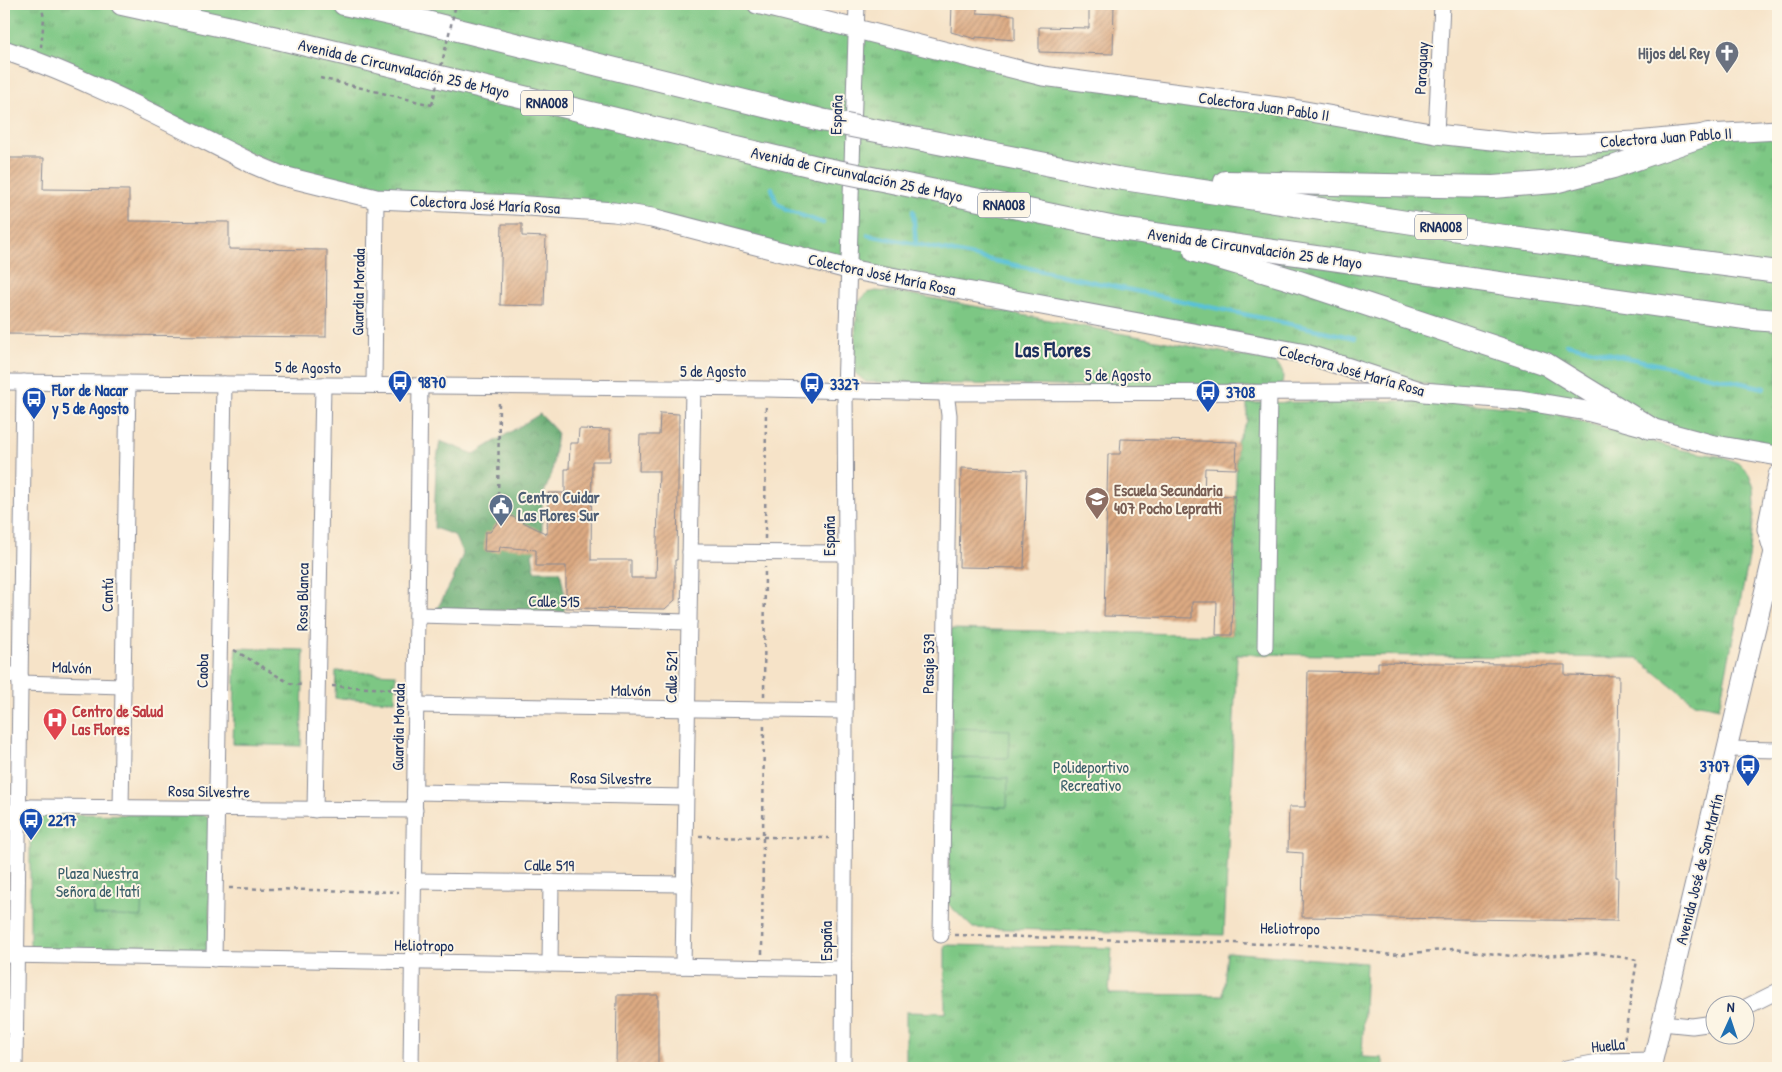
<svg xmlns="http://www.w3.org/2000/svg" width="1782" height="1072" font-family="'Patrick Hand',sans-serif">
  <defs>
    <pattern id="grass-tufts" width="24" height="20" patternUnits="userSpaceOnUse" patternTransform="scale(1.25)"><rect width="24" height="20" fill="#7dc784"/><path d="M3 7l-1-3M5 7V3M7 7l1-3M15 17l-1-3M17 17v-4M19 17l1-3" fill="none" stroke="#66a26f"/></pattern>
    <pattern id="forest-crowns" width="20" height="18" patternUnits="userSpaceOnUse" patternTransform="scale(1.25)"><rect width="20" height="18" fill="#66ac72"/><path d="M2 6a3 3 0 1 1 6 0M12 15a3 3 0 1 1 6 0" fill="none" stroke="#538c61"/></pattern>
    <pattern id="building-hatch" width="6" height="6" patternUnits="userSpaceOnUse" patternTransform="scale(1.25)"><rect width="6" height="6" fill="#ddaa82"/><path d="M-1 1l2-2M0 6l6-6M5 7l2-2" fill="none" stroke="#b28b6e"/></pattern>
  </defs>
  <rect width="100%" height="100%" fill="#fcf5e5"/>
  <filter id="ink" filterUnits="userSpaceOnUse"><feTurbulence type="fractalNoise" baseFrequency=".02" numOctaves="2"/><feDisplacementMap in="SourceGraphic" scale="10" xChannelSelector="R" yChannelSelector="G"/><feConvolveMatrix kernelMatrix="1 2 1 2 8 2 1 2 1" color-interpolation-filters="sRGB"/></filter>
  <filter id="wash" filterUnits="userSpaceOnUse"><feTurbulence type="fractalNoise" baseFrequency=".0096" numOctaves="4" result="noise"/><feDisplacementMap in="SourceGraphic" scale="20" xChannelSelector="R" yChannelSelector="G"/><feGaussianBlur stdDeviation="1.12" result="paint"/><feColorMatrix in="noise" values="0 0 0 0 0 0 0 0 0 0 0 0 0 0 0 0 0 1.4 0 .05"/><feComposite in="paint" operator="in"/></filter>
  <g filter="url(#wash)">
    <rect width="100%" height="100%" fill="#f6e3c8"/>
    <g fill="url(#grass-tufts)" stroke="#4c7b71">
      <polygon points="4,4 757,4 1043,76 1537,145 1778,130 1778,456 1468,395 1306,354 848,269 652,218 341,191 4,50"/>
      <path d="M876 291 904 293 1269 361C1281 365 1285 370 1282 383L1276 387 1215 389 866 382 855 373 854 367 857 304 867 293Z"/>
      <polygon points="1378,401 1444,401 1545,411 1681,450 1724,457 1740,464 1749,474 1754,488 1755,505 1749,558 1719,708 1694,703 1637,658 1237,654 1224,935 973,928 948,904 952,728 951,629 1232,635 1237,442 1247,421 1247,403"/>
      <polygon points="236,648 304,650 301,746 233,744"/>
      <polygon points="336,671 396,674 395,701 335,698"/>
      <polygon points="37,814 205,815 209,817 211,820 209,947 206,951 33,949 30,947 30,823 31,817"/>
      <polygon points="945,945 1112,948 1109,994 1223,995 1227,952 1366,963 1362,1057 1382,1058 1385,1068 906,1068 906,1012 945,1013"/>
    </g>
    <polygon fill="url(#forest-crowns)" stroke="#406e68" points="540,414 557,432 552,473 542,498 542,541 532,554 535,571 560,571 565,595 564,612 437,609 453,579 463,554 454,535 434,528 436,465 440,441 474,454"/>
    <g fill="#7dc784" stroke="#4c7b71">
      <polygon points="952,728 1010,730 1009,758 951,757"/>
      <polygon points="951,777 1008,778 1007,807 950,806"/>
      <polygon points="94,886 143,887 142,917 93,915"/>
    </g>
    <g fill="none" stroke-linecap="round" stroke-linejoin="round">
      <g stroke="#5ac1d7" stroke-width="4.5">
        <polyline points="772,188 776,202 786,210 823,223"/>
        <polyline points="913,211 916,244"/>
        <polyline points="868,235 916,244 1355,338"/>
        <polyline points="1566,344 1764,388"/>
      </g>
    </g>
    <g id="blocks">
      <g fill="url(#building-hatch)">
        <polygon points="952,4 977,4 977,13 1015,15 1015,40 976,37 976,39 951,32"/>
        <polygon points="1089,4 1114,4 1113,54 1039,52 1039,27 1089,28"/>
        <polygon points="4,158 44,158 43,189 129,190 129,221 229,222 229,249 327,250 326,337 4,334"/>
        <polygon points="502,224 522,224 522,236 546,237 544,306 500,305"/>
        <polygon points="660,413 679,414 677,560 675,560 675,600 665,609 566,608 566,566 536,566 536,550 500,547 499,552 484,551 485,532 490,532 505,513 547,534 548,493 565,493 565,469 569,469 570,443 578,443 579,429 610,430 610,461 592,461 591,560 631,560 631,578 656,578 659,471 639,471 640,435 659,435"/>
        <polygon points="1121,439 1237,442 1236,469 1205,468 1204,495 1235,496 1232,635 1216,635 1217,602 1192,602 1192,618 1104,616 1108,454 1120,454"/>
        <polygon points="961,468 1027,470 1024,568 959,567"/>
        <polygon points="1378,662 1565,665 1565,675 1619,676 1616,877 1618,877 1617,921 1302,917 1303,853 1288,852 1289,807 1305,807 1308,671 1378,672"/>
        <polygon points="617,995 658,995 658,1068 616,1068"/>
      </g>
    </g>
  </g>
  <g filter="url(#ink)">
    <use href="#blocks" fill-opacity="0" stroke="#888993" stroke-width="1"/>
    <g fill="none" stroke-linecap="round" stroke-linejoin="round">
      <defs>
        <g id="minor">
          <polyline points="1436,134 1442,4"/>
          <polyline points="4,382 767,389 946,393 1415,392"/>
          <polyline points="374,385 376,199"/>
          <polyline points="690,552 846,553"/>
          <polyline points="417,615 689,622"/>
          <polyline points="1265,647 1269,393"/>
          <polyline points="4,675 20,675"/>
          <polyline points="20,683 123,686"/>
          <polyline points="416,705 845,711"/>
          <polyline points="1728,749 1778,750"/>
          <polyline points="415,792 686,797"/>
          <polyline points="121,808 128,383"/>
          <polyline points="315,810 323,385"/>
          <polyline points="4,814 31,807 415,810"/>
          <polyline points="414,881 685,884"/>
          <polyline points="941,935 949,415 946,393"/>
          <polyline points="4,955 843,969"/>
          <polyline points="214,959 224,384"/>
          <polyline points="550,964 551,882"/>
          <polyline points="683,966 693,388"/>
          <polyline points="1744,1008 1778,991"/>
          <polyline points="1662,1023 1692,1026 1714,1023"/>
          <polyline points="15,1068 24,382"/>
          <polyline points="411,1068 420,386"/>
          <polyline points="843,1068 846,553 845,391 857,4"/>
          <polyline points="1566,1068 1604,1061 1653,1060"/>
        </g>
        <g id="major">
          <polyline points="757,4 1043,76 1294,109 1436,134 1537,145 1637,141 1708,134 1778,130"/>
          <path d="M4 50C90 79 171 123 253 164L279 175 303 181 376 199 514 205 614 212 652 218 848 269 1306 354 1423 392 1521 400 1587 411 1710 444 1778 456"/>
          <polyline points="1774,552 1767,529 1778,475"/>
          <polyline points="1651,1068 1770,568 1774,552 1778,547"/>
        </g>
        <g id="highway">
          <polyline points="122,4 277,38 817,167"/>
          <polyline points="344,4 426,22 821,120"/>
          <polyline points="887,133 1117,178 1459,230 1778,272"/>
          <polyline points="887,181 1120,229 1752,319 1778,321"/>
          <polyline points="1225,182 1493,187 1554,182 1613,167 1708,134"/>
          <polyline points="1195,251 1290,279 1546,364 1650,428"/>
        </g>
      </defs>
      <use href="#minor" stroke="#888993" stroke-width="17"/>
      <use href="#major" stroke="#888993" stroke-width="21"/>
      <use href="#highway" stroke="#888993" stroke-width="24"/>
      <g stroke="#888993" stroke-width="2.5" stroke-dasharray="4 4" stroke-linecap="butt">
        <polyline points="41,4 44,18 41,47"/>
        <polyline points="320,78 432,105"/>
        <polyline points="498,511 499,400"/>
        <polyline points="765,539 766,404"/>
        <polyline points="234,650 291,684 304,685"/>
        <polyline points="332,686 389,689 402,697"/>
        <polyline points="764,696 765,567"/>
        <polyline points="699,836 829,838"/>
        <polyline points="229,888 399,892"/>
        <polyline points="955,935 1336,946 1391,955 1453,949 1521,957 1598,953 1637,960 1623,1047"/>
        <polyline points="762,954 764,724"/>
      </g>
      <use href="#minor" stroke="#fff" stroke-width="15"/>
      <use href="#major" stroke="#fff" stroke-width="19"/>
      <use href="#highway" stroke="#fff" stroke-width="22"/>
      <defs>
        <g id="highway-bridge">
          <polyline points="821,120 887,133"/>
          <polyline points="817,167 887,181"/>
        </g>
      </defs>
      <use href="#highway-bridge" stroke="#888993" stroke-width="24" stroke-linecap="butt"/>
      <polyline stroke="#888993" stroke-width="2.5" stroke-dasharray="4 4" stroke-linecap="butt" points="432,105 456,4"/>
      <use href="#highway-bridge" stroke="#fff" stroke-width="22"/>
    </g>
  </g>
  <defs>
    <symbol id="church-pin" viewBox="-11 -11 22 30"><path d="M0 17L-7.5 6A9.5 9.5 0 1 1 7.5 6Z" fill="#6b7280" stroke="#fcf5e5"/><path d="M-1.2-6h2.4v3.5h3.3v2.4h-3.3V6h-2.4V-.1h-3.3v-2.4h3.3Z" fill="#fff"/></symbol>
    <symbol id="bus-pin" viewBox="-11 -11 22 30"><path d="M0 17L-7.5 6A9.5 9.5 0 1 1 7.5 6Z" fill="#1a4fb4" stroke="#fcf5e5"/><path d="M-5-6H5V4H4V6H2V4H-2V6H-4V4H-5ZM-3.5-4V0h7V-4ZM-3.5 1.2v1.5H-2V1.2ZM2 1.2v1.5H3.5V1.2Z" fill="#fff"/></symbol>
    <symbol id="school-pin" viewBox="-11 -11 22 30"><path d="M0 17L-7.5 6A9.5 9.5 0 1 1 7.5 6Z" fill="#8d6e63" stroke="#fcf5e5"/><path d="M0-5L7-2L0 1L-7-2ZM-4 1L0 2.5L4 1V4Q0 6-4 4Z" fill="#fff"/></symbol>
    <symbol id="civic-pin" viewBox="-11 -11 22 30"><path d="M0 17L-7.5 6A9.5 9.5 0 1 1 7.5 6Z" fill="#5c6f8a" stroke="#fcf5e5"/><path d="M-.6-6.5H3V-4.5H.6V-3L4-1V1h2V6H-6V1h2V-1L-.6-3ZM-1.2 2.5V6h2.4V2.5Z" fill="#fff"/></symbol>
    <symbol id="hospital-pin" viewBox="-11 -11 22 30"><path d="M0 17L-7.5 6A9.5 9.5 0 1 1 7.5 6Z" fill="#e0444e" stroke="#fcf5e5"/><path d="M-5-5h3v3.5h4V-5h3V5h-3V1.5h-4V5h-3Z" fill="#fff"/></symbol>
  </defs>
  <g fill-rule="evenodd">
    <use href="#church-pin" x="1713" y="39" width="28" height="38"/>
    <use href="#bus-pin" x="386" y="368" width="28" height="38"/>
    <use href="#bus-pin" x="798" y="370" width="28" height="38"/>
    <use href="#bus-pin" x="1194" y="378" width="28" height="38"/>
    <use href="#bus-pin" x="20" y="385" width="28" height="38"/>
    <use href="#school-pin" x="1083" y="485" width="28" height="38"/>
    <use href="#civic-pin" x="487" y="492" width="28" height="38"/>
    <use href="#hospital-pin" x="41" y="706" width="28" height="38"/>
    <use href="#bus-pin" x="1734" y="752" width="28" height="38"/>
    <use href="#bus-pin" x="17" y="806" width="28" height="38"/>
  </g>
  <g text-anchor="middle" stroke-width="4" stroke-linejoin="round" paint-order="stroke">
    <g fill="#fcf5e5" stroke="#5e6a86" stroke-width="1">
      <rect x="521" y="90.5" width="52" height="25" rx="4"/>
      <rect x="978" y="192.5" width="52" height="25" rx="4"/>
      <rect x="1415" y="214.5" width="52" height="25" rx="4"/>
    </g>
    <g font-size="15" font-weight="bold" fill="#1b2f5e">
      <text x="547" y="108">RNA008</text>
      <text x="1004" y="210">RNA008</text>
      <text x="1441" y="232">RNA008</text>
    </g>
    <g font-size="16" font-weight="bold" fill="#5b616d" stroke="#fcf5e5" text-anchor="end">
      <text x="1710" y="59">Hijos del Rey</text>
    </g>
    <g font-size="16" fill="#1b2f5e" stroke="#fcf5e5">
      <text transform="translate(404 68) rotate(13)" y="6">Avenida de Circunvalación 25 de Mayo</text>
      <text transform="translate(1421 68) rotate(-87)" y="6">Paraguay</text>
      <text transform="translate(1264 106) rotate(8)" y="6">Colectora Juan Pablo II</text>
      <text transform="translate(836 115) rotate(-88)" y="6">España</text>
      <text transform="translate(1666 137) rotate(-4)" y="6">Colectora Juan Pablo II</text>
      <text transform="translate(857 174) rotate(12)" y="6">Avenida de Circunvalación 25 de Mayo</text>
      <text transform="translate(485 204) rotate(3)" y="6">Colectora José María Rosa</text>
      <text transform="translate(1255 248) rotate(8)" y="6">Avenida de Circunvalación 25 de Mayo</text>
      <text transform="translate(882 274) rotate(12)" y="6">Colectora José María Rosa</text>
      <text transform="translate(358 292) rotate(-89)" y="6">Guardia Morada</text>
      <text transform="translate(308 367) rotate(1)" y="6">5 de Agosto</text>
      <text transform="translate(1352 370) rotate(16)" y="6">Colectora José María Rosa</text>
      <text x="713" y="377">5 de Agosto</text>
      <text x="1118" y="381">5 de Agosto</text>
      <text transform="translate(829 536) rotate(-90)" y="6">España</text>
      <text transform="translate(107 595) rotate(-89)" y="6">Cantú</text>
      <text transform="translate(302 597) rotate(-89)" y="6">Rosa Blanca</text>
      <text transform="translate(554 601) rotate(1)" y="6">Calle 515</text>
      <text transform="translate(928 664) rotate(-89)" y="6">Pasaje 539</text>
      <text transform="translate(72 667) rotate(2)" y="6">Malvón</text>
      <text transform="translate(202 671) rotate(-89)" y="6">Caoba</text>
      <text transform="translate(671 677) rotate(-89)" y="6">Calle 521</text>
      <text transform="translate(631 690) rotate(1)" y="6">Malvón</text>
      <text transform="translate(398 727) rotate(-89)" y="6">Guardia Morada</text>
      <text transform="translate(611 778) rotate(1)" y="6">Rosa Silvestre</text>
      <text transform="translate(209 791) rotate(1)" y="6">Rosa Silvestre</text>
      <text transform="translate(549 865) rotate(1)" y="6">Calle 519</text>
      <text transform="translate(1699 869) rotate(-76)" y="6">Avenida José de San Martín</text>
      <text transform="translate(1290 928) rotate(1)" y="6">Heliotropo</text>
      <text transform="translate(826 941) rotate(-90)" y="6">España</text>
      <text transform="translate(424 945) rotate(1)" y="6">Heliotropo</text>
      <text transform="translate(1608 1045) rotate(-5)" y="6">Huella</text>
    </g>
    <g font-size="16" font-weight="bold" fill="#164399" stroke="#fcf5e5" text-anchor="start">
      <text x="418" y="388">9870</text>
      <text x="830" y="390">3327</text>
      <text x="52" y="396">Flor de Nacar<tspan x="52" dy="18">y 5 de Agosto</tspan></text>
      <text x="1226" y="398">3708</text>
      <text x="1730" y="772" text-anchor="end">3707</text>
      <text x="48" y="826">2217</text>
    </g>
    <g font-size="16" font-weight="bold" fill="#785e54" stroke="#fcf5e5" text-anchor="start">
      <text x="1114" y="496">Escuela Secundaria<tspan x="1114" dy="18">407 Pocho Lepratti</tspan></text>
    </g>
    <g font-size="16" font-weight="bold" fill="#4e5e75" stroke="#fcf5e5" text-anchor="start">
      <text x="518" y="503">Centro Cuidar<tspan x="518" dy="18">Las Flores Sur</tspan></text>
    </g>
    <g font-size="16" font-weight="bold" fill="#be3a42" stroke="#fcf5e5" text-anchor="start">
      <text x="72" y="717">Centro de Salud<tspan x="72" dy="18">Las Flores</tspan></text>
    </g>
    <g font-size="16" fill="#385d69" stroke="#fcf5e5">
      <text x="1091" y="773">Polideportivo<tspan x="1091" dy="18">Recreativo</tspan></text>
      <text x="98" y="879">Plaza Nuestra<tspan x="98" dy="18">Señora de Itatí</tspan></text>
    </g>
    <g font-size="21" font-weight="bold" fill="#1b2f5e" stroke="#fcf5e5">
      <text x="1053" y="357">Las Flores</text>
    </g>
  </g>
  <rect width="1782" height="1072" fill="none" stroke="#fcf5e5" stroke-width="20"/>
  <g transform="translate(1730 1020) rotate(3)"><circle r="24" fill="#fcf5e5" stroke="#a2a6af"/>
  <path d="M0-4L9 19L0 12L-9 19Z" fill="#1f6fb2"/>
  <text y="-8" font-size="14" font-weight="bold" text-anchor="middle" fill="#1b2f5e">N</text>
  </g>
</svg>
